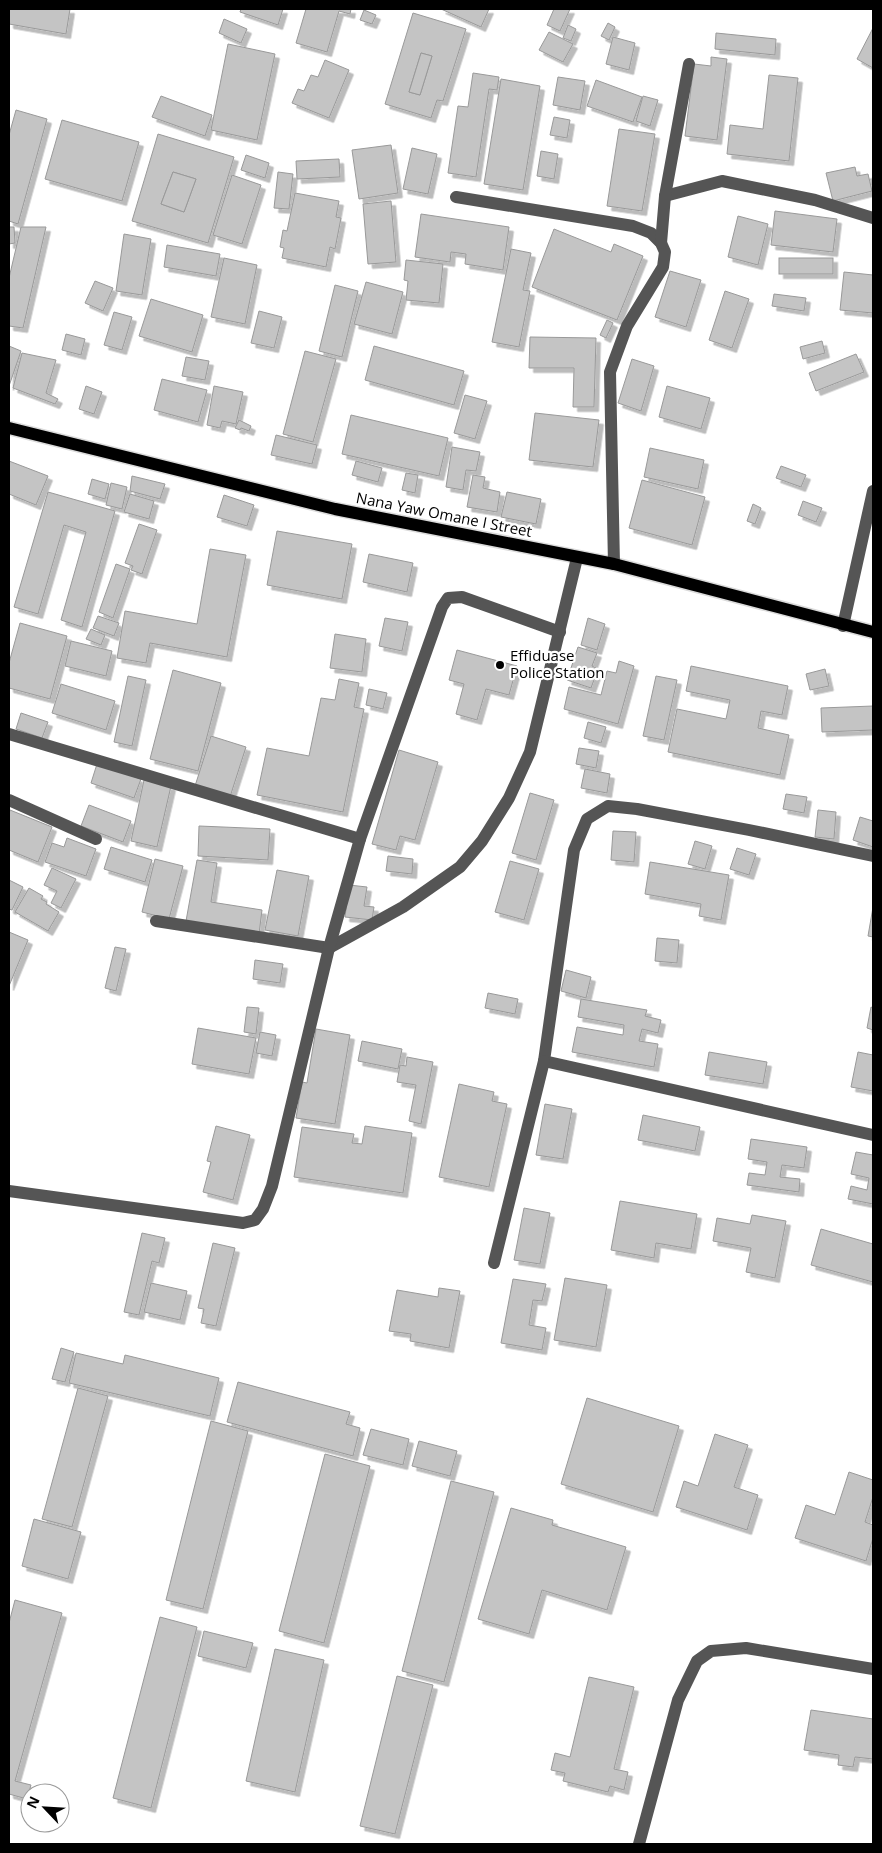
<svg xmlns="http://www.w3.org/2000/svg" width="882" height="1853" font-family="'Open Sans',sans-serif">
  <defs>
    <filter id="shadow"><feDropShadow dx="4.5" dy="4.5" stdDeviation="0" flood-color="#0004"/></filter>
  </defs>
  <rect width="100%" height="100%" fill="#fff"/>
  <g fill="#c4c4c4" stroke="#999" fill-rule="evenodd" filter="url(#shadow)">
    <polygon points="9,9 70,9 66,34 9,24"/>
    <polygon points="241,9 283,9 278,25 240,12"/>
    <polygon points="306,9 351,9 350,14 339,11 327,52 296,43"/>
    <polygon points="441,9 489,9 481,27"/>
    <polygon points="554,9 570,9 560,31 547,25"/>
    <polygon points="364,10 376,15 372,24 360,20"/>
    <path d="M413 13 466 29 443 101 437 100 431 118 385 104ZM421 53 432 56 420 95 409 92Z"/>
    <polygon points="224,19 247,29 241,43 219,33"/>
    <polygon points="608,23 615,27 609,40 601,36"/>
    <polygon points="568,25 576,29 571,41 563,38"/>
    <polygon points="873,28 873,68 857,59"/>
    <polygon points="549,32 573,44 563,62 539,50"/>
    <polygon points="716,33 776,39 775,55 715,49"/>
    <polygon points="613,37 635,43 629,70 606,64"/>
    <polygon points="228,44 275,54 257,140 211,130"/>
    <polygon points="421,53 432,56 420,95 409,92"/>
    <polygon points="711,57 727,59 717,140 685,136 694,64 711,66"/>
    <polygon points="325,60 349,70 329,118 292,103 298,89 304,91 311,75 318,77"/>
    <polygon points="473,73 499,77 497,90 489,89 476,177 448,173 458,106 468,107"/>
    <polygon points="769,75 798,78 789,161 727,154 730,125 763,129"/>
    <polygon points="558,77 585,81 580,110 553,105"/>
    <polygon points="501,79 540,86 523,190 484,184"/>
    <polygon points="596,80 642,97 633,122 587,106"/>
    <polygon points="161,96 212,115 205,136 152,117"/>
    <polygon points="643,96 658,100 650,126 636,121"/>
    <polygon points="16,110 47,119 18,224 9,221 9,135"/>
    <polygon points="554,117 570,120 567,138 550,135"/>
    <polygon points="62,120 139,142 122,201 45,179"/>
    <polygon points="619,129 655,134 642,211 607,206"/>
    <path d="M158 134 234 157 208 243 132 221ZM173 172 196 179 184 212 161 204Z"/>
    <polygon points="391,145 398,193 359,199 352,150"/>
    <polygon points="412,148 437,154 428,194 403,189"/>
    <polygon points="541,151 558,154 554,179 537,176"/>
    <polygon points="246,155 269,163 265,178 241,170"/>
    <polygon points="339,159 340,177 297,179 296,161"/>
    <polygon points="855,167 857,176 868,174 872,191 833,201 826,173"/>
    <polygon points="173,172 196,179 184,212 161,204"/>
    <polygon points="278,172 293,174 289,209 274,208"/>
    <polygon points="232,175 261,185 242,244 213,235"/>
    <polygon points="295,193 339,201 336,217 341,218 335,249 330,247 326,267 282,258 284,248 280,247 283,230 287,231"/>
    <polygon points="391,201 396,262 368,264 363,204"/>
    <polygon points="775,211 837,219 833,252 771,245"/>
    <polygon points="421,214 509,227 503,270 465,264 466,254 451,252 450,262 415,257"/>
    <polygon points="738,216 768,224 758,265 728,257"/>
    <polygon points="9,227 14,227 15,243 9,244"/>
    <polygon points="21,227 46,227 23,328 9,326 9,278"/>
    <polygon points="554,229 611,252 614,244 643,256 617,320 532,287"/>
    <polygon points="124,234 151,239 142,295 116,291"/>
    <polygon points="167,245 220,254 216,276 164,267"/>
    <polygon points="511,249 531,253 523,290 530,291 519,347 492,342"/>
    <polygon points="224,258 257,265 245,324 211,317"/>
    <rect x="779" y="258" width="54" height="16"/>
    <polygon points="406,260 443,264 439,303 406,300 408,281 404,280"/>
    <polygon points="670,271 701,280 686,327 655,317"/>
    <polygon points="844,272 873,275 873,313 840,310"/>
    <polygon points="95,281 113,288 103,311 85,303"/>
    <polygon points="366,282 403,292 392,334 354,324"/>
    <polygon points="335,285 358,291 342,357 319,351"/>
    <polygon points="725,291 749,299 732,348 709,340"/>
    <polygon points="774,294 806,298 804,311 772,306"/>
    <polygon points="151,299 203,315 192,352 139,336"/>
    <polygon points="259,311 282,317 274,348 251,343"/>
    <polygon points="114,312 132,317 122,350 104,345"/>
    <polygon points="607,320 613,323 606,338 600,335"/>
    <polygon points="66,334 85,339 81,355 62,350"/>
    <polygon points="530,337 596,338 594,407 573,407 574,368 529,368"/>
    <polygon points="822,341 825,353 803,359 800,347"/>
    <polygon points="9,346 21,351 9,386"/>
    <polygon points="374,346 464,371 454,405 365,380"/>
    <polygon points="305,351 336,359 313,442 283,434"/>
    <polygon points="22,353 56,360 46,393 58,399 55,404 13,388"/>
    <polygon points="856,354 864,372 816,391 809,373"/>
    <polygon points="186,357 209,361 205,380 182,376"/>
    <polygon points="632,359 654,366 641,411 618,403"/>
    <polygon points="162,379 207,390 198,422 154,410"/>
    <polygon points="86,386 102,392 94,414 79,409"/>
    <polygon points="214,386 243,392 236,424 222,421 220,428 207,425"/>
    <polygon points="667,386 710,398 701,429 659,417"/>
    <polygon points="465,395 487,401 475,439 454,433"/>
    <polygon points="535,413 599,420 593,467 529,460"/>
    <polygon points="351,415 448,438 439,476 342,454"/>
    <polygon points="239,420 251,426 249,431 241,428 240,430 235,428"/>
    <polygon points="276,435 317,445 312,464 271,455"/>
    <polygon points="452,447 480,452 476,471 466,470 463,490 446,487"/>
    <polygon points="650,448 704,460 698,489 644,477"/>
    <polygon points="9,461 48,476 36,505 9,494"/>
    <polygon points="356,461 382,468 378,482 352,475"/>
    <polygon points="781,466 806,475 801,487 776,478"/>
    <polygon points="406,473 418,475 415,493 402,490"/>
    <polygon points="473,475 485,477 483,488 500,492 497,512 467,507"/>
    <polygon points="132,476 165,484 160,499 130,491"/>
    <polygon points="92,479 109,484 105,499 88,494"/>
    <polygon points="642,480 705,497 692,545 629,528"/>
    <polygon points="111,483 127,487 122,509 106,505"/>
    <polygon points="48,492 115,511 82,627 61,620 86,532 64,525 38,614 14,607"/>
    <polygon points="507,492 541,499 536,524 501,517"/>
    <polygon points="130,494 154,501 149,519 124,512"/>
    <polygon points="224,495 254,505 247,526 217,517"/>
    <polygon points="803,501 822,508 816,522 798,515"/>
    <polygon points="753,504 761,508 755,524 747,521"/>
    <polygon points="139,524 157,530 142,574 131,570 133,566 125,563"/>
    <polygon points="277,531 352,544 342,599 267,585"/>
    <polygon points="210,549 246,555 227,657 150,643 146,663 117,658 125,611 197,624"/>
    <polygon points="369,554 413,563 407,592 363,582"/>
    <polygon points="116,564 130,569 113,618 99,612"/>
    <polygon points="98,616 119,623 114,636 93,628"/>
    <polygon points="385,618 408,622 402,651 379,646"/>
    <polygon points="588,618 605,624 597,650 581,645"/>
    <polygon points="20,623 67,636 50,699 9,688 9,663"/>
    <polygon points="91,629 105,635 101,645 86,639"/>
    <polygon points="335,634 366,639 362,672 330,668"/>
    <polygon points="71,641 112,651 106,676 65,666"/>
    <polygon points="578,647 597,653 592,666 598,669 591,688 567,680"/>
    <polygon points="457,650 517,666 509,695 486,689 477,720 456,714 464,684 449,680"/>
    <polygon points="619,661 634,666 618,724 564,709 569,687 601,695 607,671 616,673"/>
    <polygon points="691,666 788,686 782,715 761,711 758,728 789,735 780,775 668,752 677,709 726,719 730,700 686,691"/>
    <polygon points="825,669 829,686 810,690 806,674"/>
    <polygon points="173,670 221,683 198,771 150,759"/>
    <polygon points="128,676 146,680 132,746 114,742"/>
    <polygon points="656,676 677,680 664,740 643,736"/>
    <polygon points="339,679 359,683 354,707 364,709 343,812 257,795 267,748 309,756 321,698 335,700"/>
    <polygon points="61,684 115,701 106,730 52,713"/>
    <polygon points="369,689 387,693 383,709 366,705"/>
    <polygon points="873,706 873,730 822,732 821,708"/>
    <polygon points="21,713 48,722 42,738 16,729"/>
    <polygon points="588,722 606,727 601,743 584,738"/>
    <polygon points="211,736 246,747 230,797 195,786"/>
    <polygon points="579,748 599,751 596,768 576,764"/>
    <polygon points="399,750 438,762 415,840 400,836 396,850 372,844"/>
    <polygon points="97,764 141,779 134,798 91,783"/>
    <polygon points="585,769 610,774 607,793 581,788"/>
    <polygon points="144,780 171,786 157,847 131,841"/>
    <polygon points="530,793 554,800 536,860 512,853"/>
    <polygon points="786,794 807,797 804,813 783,809"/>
    <polygon points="89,805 131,821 123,842 81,826"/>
    <polygon points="10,810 52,827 38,862 9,850 9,814"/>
    <polygon points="818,810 836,812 834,839 815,837"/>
    <polygon points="860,817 873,821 873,847 853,840"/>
    <polygon points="199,826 270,829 268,860 198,856"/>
    <polygon points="613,831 636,832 634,862 611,860"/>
    <polygon points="67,838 96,849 86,876 45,862 52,843 64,847"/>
    <polygon points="695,841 712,846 705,869 688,864"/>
    <polygon points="111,847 152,860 145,882 104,869"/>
    <polygon points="737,848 756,854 749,875 730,869"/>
    <polygon points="388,856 413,859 412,874 386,871"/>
    <polygon points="155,859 183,866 169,919 142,912"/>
    <polygon points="197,860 217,863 211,902 262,910 259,934 186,921"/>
    <polygon points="510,861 539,869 524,920 495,912"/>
    <polygon points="650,862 729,875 721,920 699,916 701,904 645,894"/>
    <polygon points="52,868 76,879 61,908 51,903 57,891 44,885"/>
    <polygon points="277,870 309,876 298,936 265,930"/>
    <polygon points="9,880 23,887 12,910 9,909"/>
    <polygon points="349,885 367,887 364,906 374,907 372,920 345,917"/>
    <polygon points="29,888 43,896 41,899 47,902 46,904 59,912 48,931 15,912"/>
    <polygon points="873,907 873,937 868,936"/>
    <polygon points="9,932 28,940 9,986"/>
    <polygon points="657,938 679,940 677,963 655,961"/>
    <polygon points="115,947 126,949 116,991 105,988"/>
    <polygon points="255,960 283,964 280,983 253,979"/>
    <polygon points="566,970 591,977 586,998 561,991"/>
    <polygon points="488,993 518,999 515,1014 485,1008"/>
    <polygon points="581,999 647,1010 645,1016 661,1020 658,1033 642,1029 639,1041 658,1044 654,1067 572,1052 577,1027 623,1035 624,1025 578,1017"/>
    <polygon points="247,1007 259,1008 256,1034 244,1032"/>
    <polygon points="871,1007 873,1008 873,1030 867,1028"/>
    <polygon points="198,1028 256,1038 249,1074 192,1064"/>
    <polygon points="316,1029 350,1035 335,1124 296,1118 302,1082 307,1083"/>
    <polygon points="260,1032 276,1035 272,1056 256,1053"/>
    <polygon points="362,1041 402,1049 398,1069 358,1061"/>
    <polygon points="709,1052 767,1062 763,1084 705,1075"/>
    <polygon points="858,1052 873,1055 873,1091 851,1087"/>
    <polygon points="407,1057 433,1062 421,1124 409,1121 416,1085 397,1082 400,1065 406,1066"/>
    <polygon points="459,1084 494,1092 492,1101 507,1104 489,1187 439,1177"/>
    <polygon points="545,1104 572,1109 563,1159 536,1155"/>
    <polygon points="643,1115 700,1127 695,1151 638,1140"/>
    <polygon points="216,1126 250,1135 233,1200 203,1192 211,1162 207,1161"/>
    <polygon points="365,1126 412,1133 403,1193 294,1177 302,1127 354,1134 352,1143 362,1144"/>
    <polygon points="751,1139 807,1147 804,1168 782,1165 780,1177 800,1179 799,1192 747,1185 749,1173 765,1175 767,1162 748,1159"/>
    <polygon points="856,1152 873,1155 873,1204 848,1199 851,1186 867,1190 869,1178 851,1174"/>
    <polygon points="620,1201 697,1214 691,1249 656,1243 654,1258 611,1250"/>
    <polygon points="524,1208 550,1213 540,1264 514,1260"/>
    <polygon points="752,1215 786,1221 775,1278 746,1272 751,1248 713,1241 717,1218 750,1224"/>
    <polygon points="821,1229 873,1244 873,1282 811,1265"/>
    <polygon points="142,1233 165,1238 159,1263 152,1261 139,1315 124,1312"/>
    <polygon points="213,1243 235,1248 216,1326 201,1323 204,1309 198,1308"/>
    <polygon points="565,1278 607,1285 596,1347 554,1340"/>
    <polygon points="513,1279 546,1284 542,1301 533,1300 529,1325 546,1328 542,1350 501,1343"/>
    <polygon points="151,1283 187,1291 180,1320 144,1312"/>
    <polygon points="439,1288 460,1291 449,1348 410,1341 411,1334 389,1331 397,1290 438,1297"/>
    <polygon points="61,1348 74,1352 65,1382 52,1379"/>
    <polygon points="76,1353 123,1364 125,1355 219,1378 210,1416 69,1383"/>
    <polygon points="238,1382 350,1412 346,1424 360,1428 353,1456 227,1422"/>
    <polygon points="78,1388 108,1396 72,1527 42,1519"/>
    <polygon points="587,1398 679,1426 653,1512 561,1484"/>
    <polygon points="211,1421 248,1431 203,1609 166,1600"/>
    <polygon points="371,1429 409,1439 403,1465 363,1455"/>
    <polygon points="715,1434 748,1445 734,1487 758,1495 747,1530 676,1507 684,1481 698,1486"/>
    <polygon points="419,1441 457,1451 450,1476 412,1466"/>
    <polygon points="325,1454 370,1466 324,1643 279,1631"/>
    <polygon points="849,1472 873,1480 873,1497 865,1522 873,1525 873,1538 866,1561 795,1538 806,1505 835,1515"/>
    <polygon points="451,1481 494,1492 444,1682 402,1671"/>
    <polygon points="511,1508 553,1520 552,1525 626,1547 607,1610 542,1590 529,1634 478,1619"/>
    <polygon points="34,1519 81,1532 68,1579 22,1566"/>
    <polygon points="15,1600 62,1613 15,1781 31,1785 27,1799 9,1794 9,1623"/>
    <polygon points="160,1617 197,1627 151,1808 113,1798"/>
    <polygon points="204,1631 253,1643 246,1668 198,1656"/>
    <polygon points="275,1649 324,1660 295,1792 246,1781"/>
    <polygon points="397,1676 433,1685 395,1834 360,1826"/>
    <polygon points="589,1677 634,1687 614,1769 628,1772 624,1790 610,1786 608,1792 563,1781 565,1773 551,1770 555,1753 570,1757"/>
    <polygon points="811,1710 873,1719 873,1759 855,1757 853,1767 838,1765 839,1755 804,1750"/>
  </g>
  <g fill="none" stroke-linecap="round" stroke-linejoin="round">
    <defs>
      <polyline id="major" points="9,428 335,509 614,564 873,632"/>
    </defs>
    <use href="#major" stroke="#dbdbdb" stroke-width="15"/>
    <g stroke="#555" stroke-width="12">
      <polyline points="665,196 722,181 815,200 873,218"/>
      <polyline points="456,197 633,226 651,233 661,243 665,252 663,267 627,326 610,372 614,564"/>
      <polyline points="661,243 665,196 689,64"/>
      <polyline points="843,626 873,491"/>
      <polyline points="9,734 360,839"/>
      <polyline points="9,800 96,839"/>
      <polyline points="873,856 749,830 637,809 608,806 587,819 574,850 544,1061 873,1135"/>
      <polyline points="156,921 329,948 403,907 460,867 482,841 509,798 530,752 577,558"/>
      <polyline points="9,1191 243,1223 255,1220 263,1209 272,1186 329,948 360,839 442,607 448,598 462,597 560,632"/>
      <polyline points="494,1263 544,1061"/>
      <polyline points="639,1844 678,1700 697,1661 711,1651 746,1648 873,1669"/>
    </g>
    <use href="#major" stroke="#000" stroke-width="12"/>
  </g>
  <circle fill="#000" stroke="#fff" stroke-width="2" cx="500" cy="665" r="5"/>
  <g text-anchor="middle" stroke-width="4.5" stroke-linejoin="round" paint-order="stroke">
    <g font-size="15" fill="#000" stroke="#fff">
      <text transform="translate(444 515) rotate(11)" y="5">Nana Yaw Omane I Street</text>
    </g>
    <g font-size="15" fill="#000" stroke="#fff" text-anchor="start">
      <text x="510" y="661">Effiduase<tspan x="510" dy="17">Police Station</tspan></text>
    </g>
  </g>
  <rect width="882" height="1853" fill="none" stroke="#000000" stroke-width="20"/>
  <g transform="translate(45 1808) rotate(295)"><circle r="24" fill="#ffffff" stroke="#999999"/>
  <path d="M0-4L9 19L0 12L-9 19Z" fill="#000000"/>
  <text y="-8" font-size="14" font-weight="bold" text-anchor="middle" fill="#000000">N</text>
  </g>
</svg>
